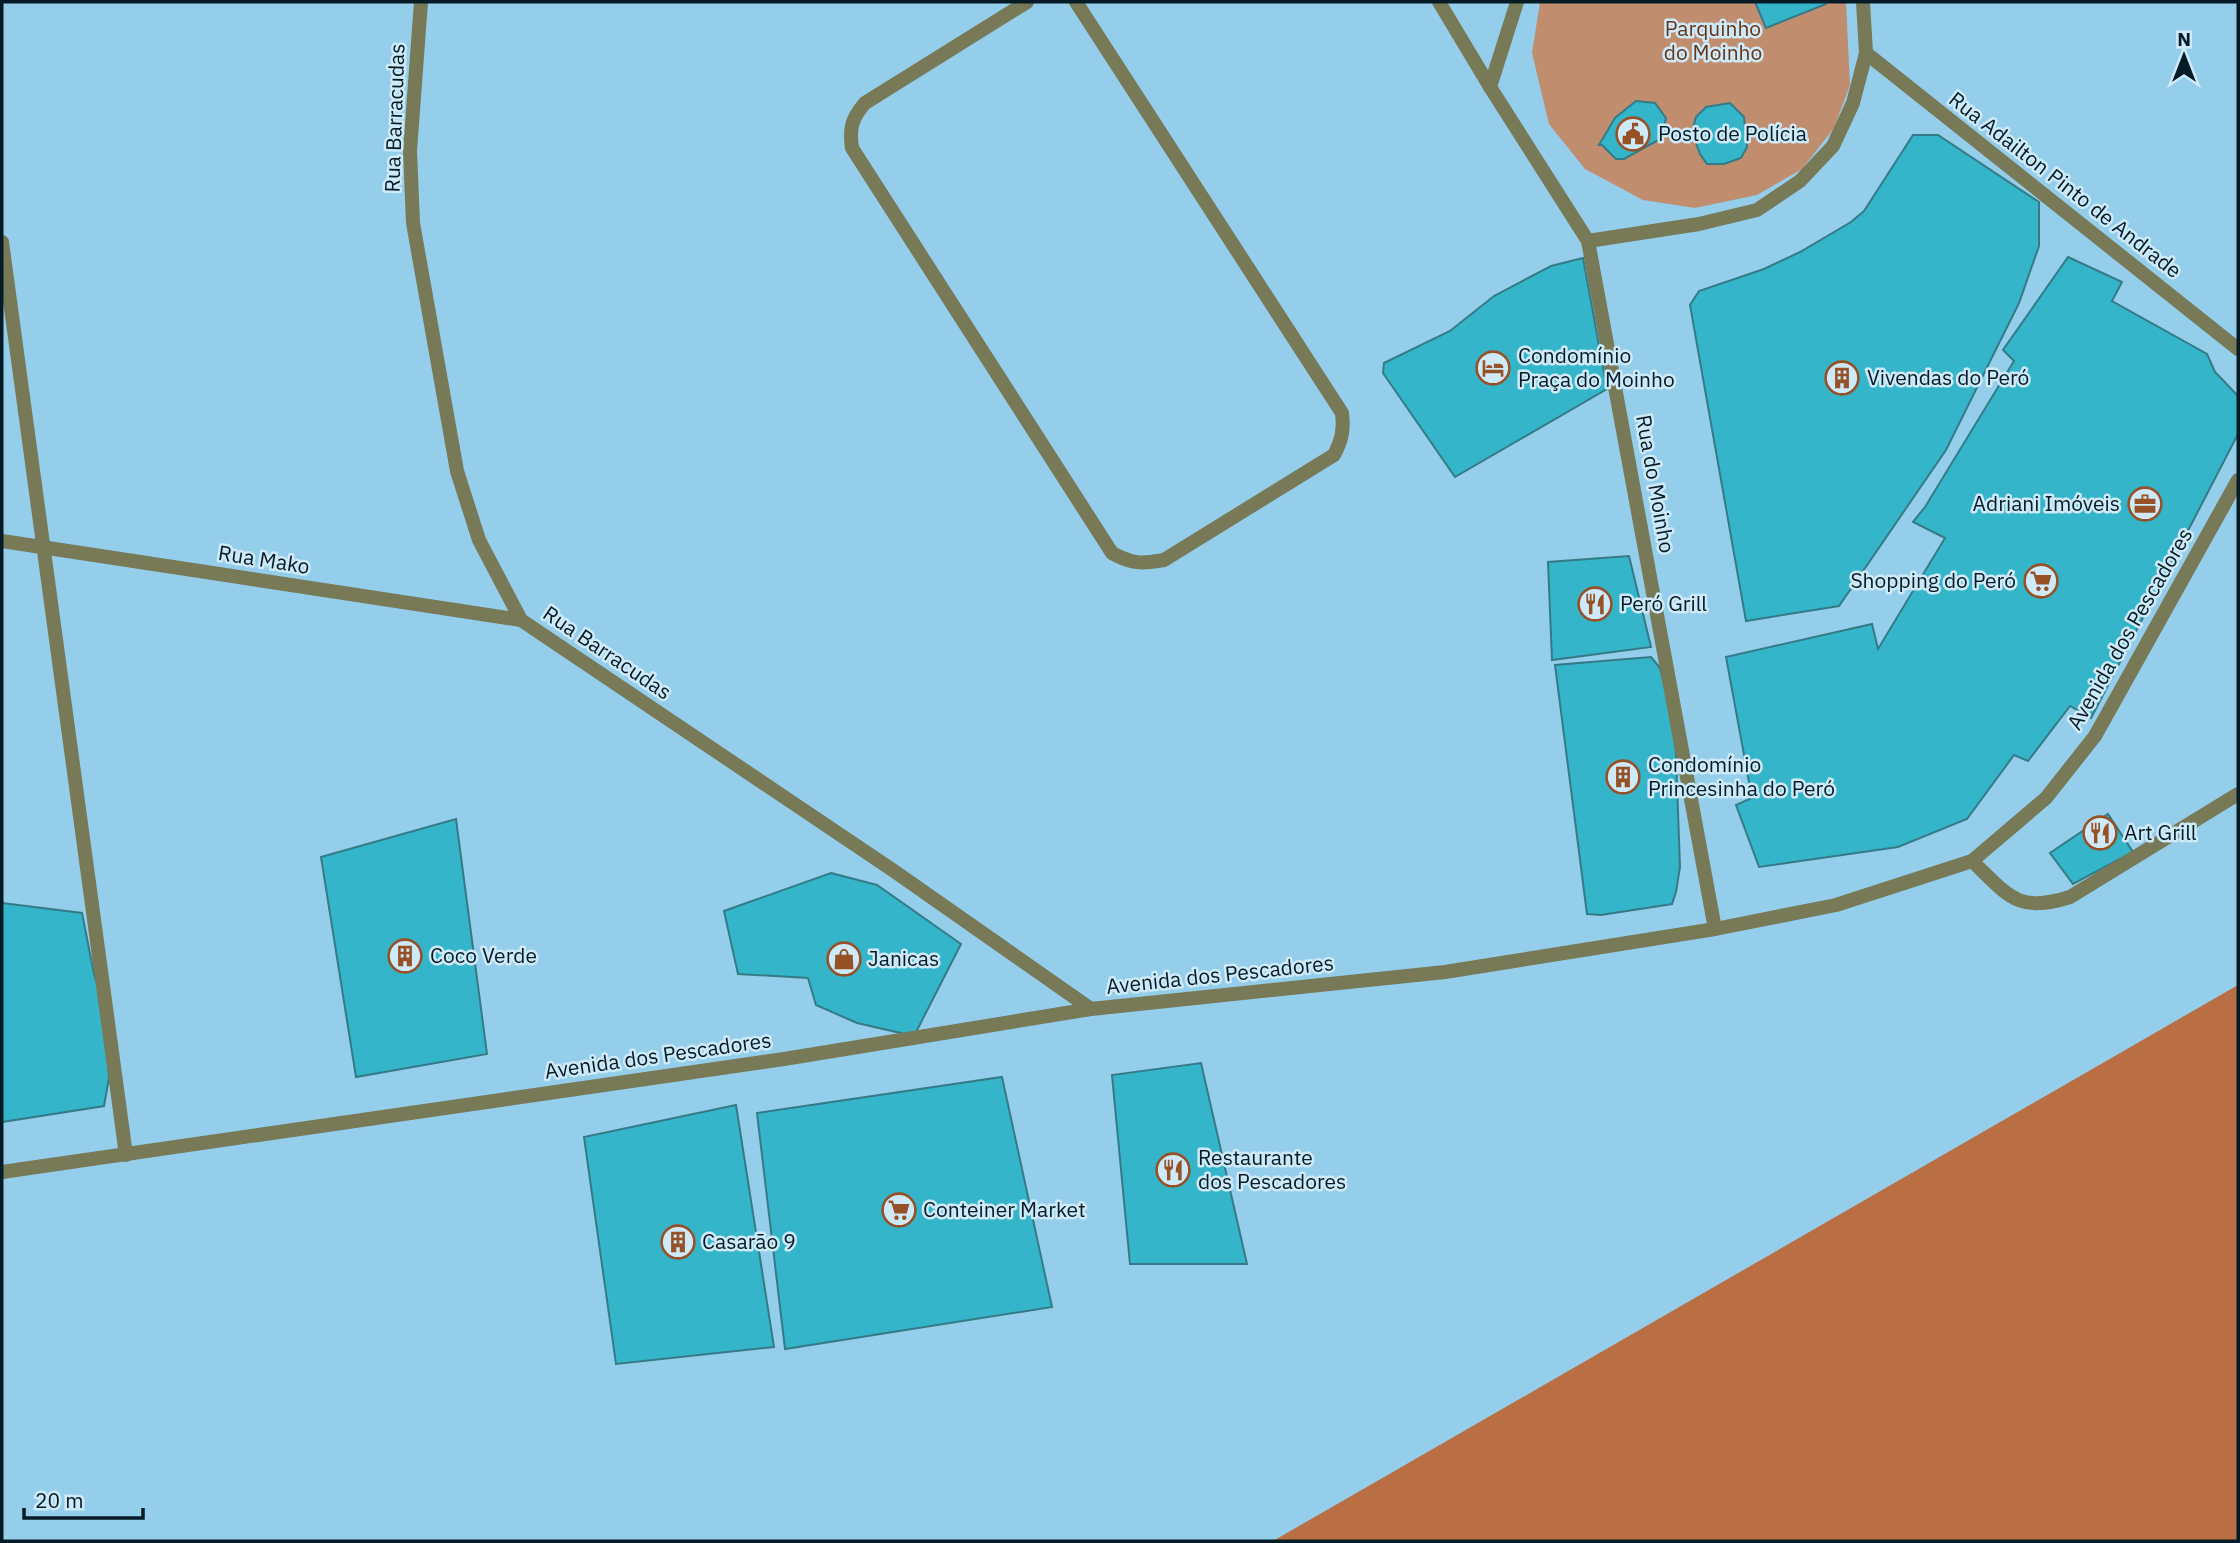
<svg xmlns="http://www.w3.org/2000/svg" width="2240" height="1543" font-family="'IBM Plex Sans',sans-serif">
  <rect width="100%" height="100%" fill="#94ceeb"/>
  <polygon fill="#c18d6f" points="1540,2 1846,2 1850,85 1834,128 1802,169 1757,195 1695,208 1643,200 1585,169 1549,124 1532,53"/>
  <polygon fill="#b96f43" points="2238,985 2238,1541 1273,1541"/>
  <g fill="#35b5c9" stroke="#347b87" stroke-width="2">
    <polygon points="1755,2 1825,2 1826,4 1766,28"/>
    <polygon points="1636,101 1655,103 1666,118 1662,138 1624,159 1616,159 1602,145 1599,145 1615,118"/>
    <polygon points="1730,103 1744,117 1747,147 1741,158 1724,164 1707,164 1700,154 1692,132 1696,117 1706,107"/>
    <polygon points="1913,135 1938,135 2039,202 2039,246 2019,303 1946,450 1839,606 1746,621 1690,305 1699,291 1764,269 1800,252 1851,222 1864,211"/>
    <polygon points="2068,257 2122,282 2112,301 2207,354 2215,372 2238,396 2238,434 2091,718 2070,706 2028,761 2014,755 1967,819 1898,847 1759,867 1736,805 1752,798 1726,657 1872,624 1878,649 1945,538 1913,522 1925,507 2014,361 2003,350"/>
    <polygon points="1583,258 1607,389 1455,477 1383,373 1384,363 1450,331 1494,296 1551,266"/>
    <polygon points="1629,556 1651,647 1552,660 1548,562"/>
    <polygon points="1651,657 1660,668 1675,727 1680,867 1676,892 1672,904 1601,915 1587,914 1555,665"/>
    <polygon points="2108,814 2133,852 2073,884 2050,853"/>
    <polygon points="456,819 487,1054 356,1077 321,857"/>
    <polygon points="831,873 877,885 961,944 914,1036 857,1023 816,1005 808,978 738,974 724,911"/>
    <polygon points="2,903 82,913 94,974 106,1012 109,1078 104,1106 2,1122"/>
    <polygon points="1201,1063 1247,1264 1130,1264 1112,1075"/>
    <polygon points="1002,1077 1052,1307 785,1349 757,1113"/>
    <polygon points="736,1105 774,1347 616,1364 584,1137"/>
  </g>
  <g fill="none" stroke-linecap="round" stroke-linejoin="round">
    <g stroke="#777957" stroke-width="14">
      <polyline points="421,2 410,151 413,223 457,471 479,540 521,620 894,871 1091,1009"/>
      <path d="M1027 2 865 103C852 118 849 128 852 148L1112 553C1132 564 1142 564 1164 560L1334 455C1342 440 1344 429 1342 413L1076 2"/>
      <polyline points="1439,2 1490,87 1588,241 1715,929"/>
      <polyline points="1866,53 2238,349"/>
      <polyline points="1490,87 1517,2"/>
      <polyline points="1588,241 1699,224 1757,210 1800,181 1833,146 1853,103 1866,53 1863,2"/>
      <polyline points="2,242 126,1155"/>
      <polyline points="2,541 521,620"/>
      <path d="M1972 861C2008 895 2017 914 2070 897L2238 794"/>
      <polyline points="2,1172 784,1059 1091,1009 1445,972 1715,929 1836,905 1972,861 2046,798 2095,736 2238,480"/>
    </g>
  </g>
  <defs>
    <symbol id="civic-ring" viewBox="-11 -11 22 22"><circle r="9.5" fill="#ceeaf9" stroke="#965126" stroke-width="1.5"/><path d="M-.6-6.5H3V-4.5H.6V-3L4-1V1h2V6H-6V1h2V-1L-.6-3ZM-1.2 2.5V6h2.4V2.5Z" fill="#965126"/></symbol>
    <symbol id="hotel-ring" viewBox="-11 -11 22 22"><circle r="9.5" fill="#ceeaf9" stroke="#965126" stroke-width="1.5"/><path d="M-6-4.5h1.5V1H6V5H4.5V3h-9V5H-6ZM-4 0a1.8 1.8 0 1 1 3.6 0ZM.5 0V-2.5h3Q6-2.5 6 0Z" fill="#965126"/></symbol>
    <symbol id="building-ring" viewBox="-11 -11 22 22"><circle r="9.5" fill="#ceeaf9" stroke="#965126" stroke-width="1.5"/><path d="M-4-6H4V6H1V3H-1V6H-4ZM-2.5-4.3h1.7v1.8h-1.7ZM.8-4.3h1.7v1.8H.8ZM-2.5-1h1.7V.8h-1.7ZM.8-1h1.7V.8H.8Z" fill="#965126"/></symbol>
    <symbol id="office-ring" viewBox="-11 -11 22 22"><circle r="9.5" fill="#ceeaf9" stroke="#965126" stroke-width="1.5"/><path d="M-6-3h4V-5.5h4V-3h4V5H-6ZM-1-4.5V-3h2v-1.5ZM-6 0V1H6V0Z" fill="#965126"/></symbol>
    <symbol id="supermarket-ring" viewBox="-11 -11 22 22"><circle r="9.5" fill="#ceeaf9" stroke="#965126" stroke-width="1.5"/><path d="M-6-5.5h2.5l.6 2H6L4.5 2H-2.5L-4.4-4H-6ZM-1.5 3.2a1.3 1.3 0 1 0 .1 0ZM3 3.2a1.3 1.3 0 1 0 .1 0Z" fill="#965126"/></symbol>
    <symbol id="restaurant-ring" viewBox="-11 -11 22 22"><circle r="9.5" fill="#ceeaf9" stroke="#965126" stroke-width="1.5"/><path d="M-5-6h1v4h1v-4h1v4h1v-4h1v5L-1.5 .5V6h-2V.5L-5-1ZM5-6V6H3V1.5H1.5Q1.5-4 5-6Z" fill="#965126"/></symbol>
    <symbol id="shop-ring" viewBox="-11 -11 22 22"><circle r="9.5" fill="#ceeaf9" stroke="#965126" stroke-width="1.5"/><path d="M-5-2.5h2.3a2.7 3.5 0 0 1 5.4 0H5L5.5 6h-11ZM-1.5-2.5h3a1.5 2.3 0 0 0-3 0Z" fill="#965126"/></symbol>
  </defs>
  <g fill-rule="evenodd">
    <use href="#civic-ring" x="1614" y="115" width="38" height="38"/>
    <use href="#hotel-ring" x="1474" y="349" width="38" height="38"/>
    <use href="#building-ring" x="1823" y="359" width="38" height="38"/>
    <use href="#office-ring" x="2126" y="485" width="38" height="38"/>
    <use href="#supermarket-ring" x="2022" y="562" width="38" height="38"/>
    <use href="#restaurant-ring" x="1576" y="585" width="38" height="38"/>
    <use href="#building-ring" x="1604" y="758" width="38" height="38"/>
    <use href="#restaurant-ring" x="2081" y="814" width="38" height="38"/>
    <use href="#building-ring" x="386" y="937" width="38" height="38"/>
    <use href="#shop-ring" x="825" y="940" width="38" height="38"/>
    <use href="#restaurant-ring" x="1154" y="1151" width="38" height="38"/>
    <use href="#supermarket-ring" x="880" y="1191" width="38" height="38"/>
    <use href="#building-ring" x="659" y="1223" width="38" height="38"/>
  </g>
  <g text-anchor="middle" stroke-width="5" stroke-linejoin="round" paint-order="stroke">
    <g font-size="21" fill="#673515" stroke="#ceeaf9">
      <text x="1713" y="36">Parquinho<tspan x="1713" dy="24">do Moinho</tspan></text>
    </g>
    <g font-size="21" fill="#051c27" stroke="#ceeaf9">
      <text transform="translate(395 118) rotate(-88)" y="7">Rua Barracudas</text>
      <text transform="translate(2065 185) rotate(38)" y="7">Rua Adailton Pinto de Andrade</text>
      <text transform="translate(1655 484) rotate(80)" y="7">Rua do Moinho</text>
      <text transform="translate(264 560) rotate(9)" y="7">Rua Mako</text>
      <text transform="translate(2130 629) rotate(-60)" y="7">Avenida dos Pescadores</text>
      <text transform="translate(607 653) rotate(34)" y="7">Rua Barracudas</text>
      <text transform="translate(1220 975) rotate(-6)" y="7">Avenida dos Pescadores</text>
      <text transform="translate(658 1056) rotate(-8)" y="7">Avenida dos Pescadores</text>
    </g>
    <g font-size="21" fill="#051c27" stroke="#ceeaf9" text-anchor="start">
      <text x="1658" y="141">Posto de Polícia</text>
      <text x="1518" y="363">Condomínio<tspan x="1518" dy="24">Praça do Moinho</tspan></text>
      <text x="1867" y="385">Vivendas do Peró</text>
      <text x="2120" y="511" text-anchor="end">Adriani Imóveis</text>
      <text x="2016" y="588" text-anchor="end">Shopping do Peró</text>
      <text x="1620" y="611">Peró Grill</text>
      <text x="1648" y="772">Condomínio<tspan x="1648" dy="24">Princesinha do Peró</tspan></text>
      <text x="2124" y="840">Art Grill</text>
      <text x="430" y="963">Coco Verde</text>
      <text x="868" y="966">Janicas</text>
      <text x="1198" y="1165">Restaurante<tspan x="1198" dy="24">dos Pescadores</tspan></text>
      <text x="923" y="1217">Conteiner Market</text>
      <text x="702" y="1249">Casarão 9</text>
    </g>
  </g>
  <rect width="2240" height="1543" fill="none" stroke="#051c27" stroke-width="7"/>
  <g transform="translate(2184 56)" stroke="#ceeaf9" stroke-width="5" paint-order="stroke">
  <path d="M0-5L12 26L0 18L-12 26Z" fill="#051c27"/>
  <text y="-10" font-size="19" font-weight="bold" text-anchor="middle" fill="#051c27">N</text>
  </g>
  <path d="M24 1508v10h119v-10" fill="none" stroke="#051c27" stroke-width="3.5"/>
  <text x="35" y="1508" font-size="21" fill="#051c27" stroke="#ceeaf9" stroke-width="5" paint-order="stroke">20 m</text>
</svg>
